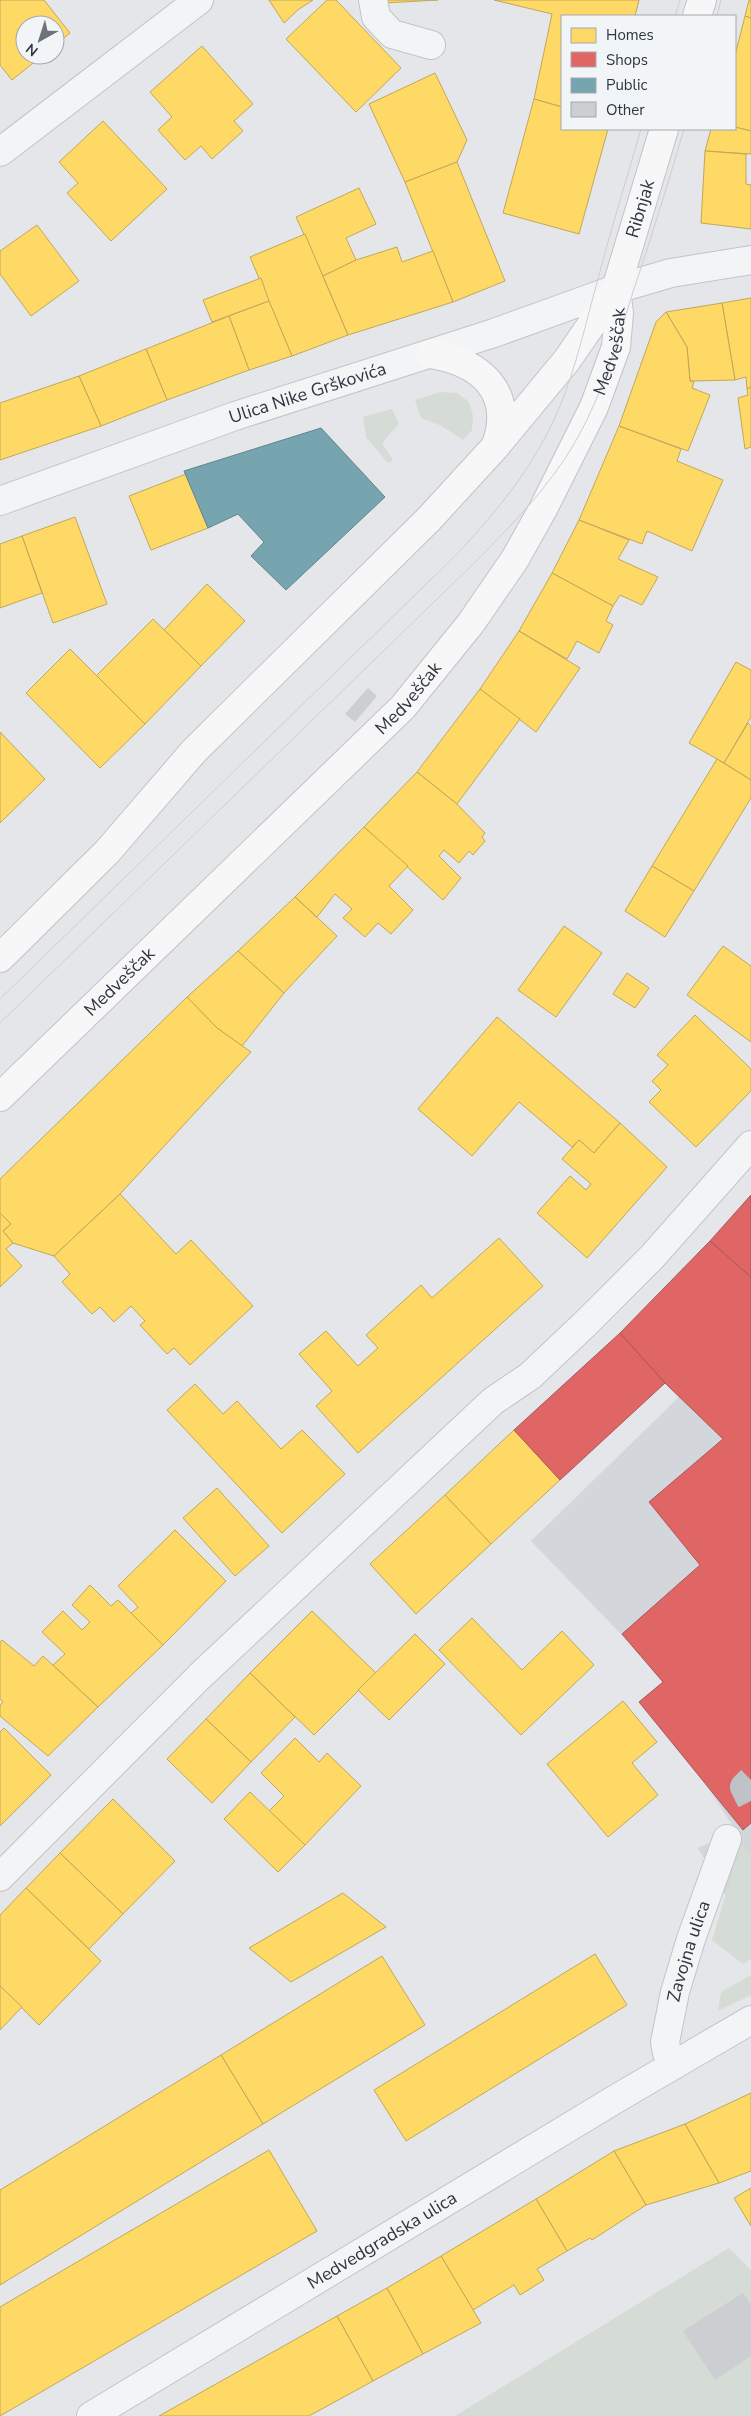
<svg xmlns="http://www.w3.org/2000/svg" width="751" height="2416" font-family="'Nunito Sans',sans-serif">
  <rect width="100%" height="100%" fill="#e4e6e9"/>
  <polygon fill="#d3d6db" points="710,1241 751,1277 751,1939 698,1848 736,1831 682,1748 663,1682 621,1634 531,1541 679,1397 620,1333"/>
  <g fill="#d5dcd5">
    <polygon points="441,392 457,393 469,402 473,416 472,430 463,440 442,426 421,418 415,400"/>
    <polygon points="392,409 399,424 382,443 393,460 388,463 366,437 363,417"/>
    <polygon points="741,1844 751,1858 751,1959 743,1964 712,1940"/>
    <polygon points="751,1975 751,1995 718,2011 721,1992"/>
    <polygon points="729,2248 751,2270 751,2416 455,2416"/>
  </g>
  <g fill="#ffd966" stroke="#c0a85b">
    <polygon points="0,0 44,0 70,33 55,45 55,25 25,25 25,55 43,55 12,80 0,65"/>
    <polygon points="269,0 313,0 299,9 284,23"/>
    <polygon points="327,0 336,0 401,68 356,112 286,39"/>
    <polygon points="384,0 438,0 384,3"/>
    <polygon points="494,0 639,0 635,16 562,16 562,107 534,99 552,14"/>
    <polygon points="749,0 751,0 751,18 745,16"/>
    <polygon points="745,16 751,18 751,131 735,127 735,55"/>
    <polygon points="202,46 253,104 234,121 243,131 212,159 201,146 185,160 158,130 172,117 150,92"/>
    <polygon points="435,73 467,140 457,162 405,182 369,104"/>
    <polygon points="534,99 562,107 562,129 608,129 579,234 503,213"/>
    <polygon points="103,121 167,189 111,241 67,193 78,183 59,162"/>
    <polygon points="735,127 751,131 751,154 705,151 711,129 735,129"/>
    <polygon points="705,151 746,154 746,184 751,185 751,229 701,223"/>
    <polygon points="457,162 505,281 453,302 405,182"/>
    <polygon points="359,188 376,224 346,238 356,260 323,276 296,217"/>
    <polygon points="37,225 79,281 31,316 0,274 0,251"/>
    <polygon points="305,234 348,335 292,356 250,257"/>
    <polygon points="397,247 402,262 433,251 453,302 348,335 323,276 356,260"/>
    <polygon points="261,278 269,301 212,322 203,300"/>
    <polygon points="751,298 751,387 747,389 746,377 735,380 722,303"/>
    <polygon points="269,301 292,356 249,370 229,316"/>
    <polygon points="722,303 735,380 690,381 687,347 666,312"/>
    <polygon points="666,312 687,347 690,381 694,382 692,388 710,395 688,451 619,426 656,322"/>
    <polygon points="229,316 249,370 167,400 146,349"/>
    <polygon points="146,349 167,400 101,426 79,376"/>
    <polygon points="79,376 101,426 0,460 0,403"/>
    <polygon points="751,387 751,447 745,449 738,398 748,395 747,389"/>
    <polygon points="619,426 681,449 677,461 723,480 692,551 647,531 642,544 579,520"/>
    <polygon points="186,474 208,528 151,550 129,496"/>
    <polygon points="75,517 107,604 53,623 22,536"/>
    <polygon points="579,520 629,540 618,559 658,577 642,605 620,595 613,606 552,573"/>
    <polygon points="22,536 42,593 0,608 0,544"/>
    <polygon points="552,573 613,606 606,621 613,625 599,653 577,641 567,659 519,631"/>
    <polygon points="207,584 245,621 201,666 164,630"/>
    <polygon points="153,619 201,666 145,724 96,676"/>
    <polygon points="519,631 580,668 536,732 480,689"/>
    <polygon points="70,649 145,724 100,768 26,693"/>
    <polygon points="736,662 751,670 751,717 724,763 689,743"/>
    <polygon points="480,689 520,719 457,804 417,772"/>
    <polygon points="748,723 751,726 751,780 724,763"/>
    <polygon points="0,732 45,779 0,823"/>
    <polygon points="717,759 751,780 751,798 694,891 652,866"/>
    <polygon points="417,772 457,804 485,833 482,837 485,841 473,855 469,851 459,863 444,850 439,856 461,878 443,900 364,827"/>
    <polygon points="364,827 408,866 389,886 413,910 391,934 378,923 365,937 343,918 352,909 335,894 317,917 295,897"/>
    <polygon points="652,866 694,891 665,937 625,911"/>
    <polygon points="295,897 337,936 284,993 238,951"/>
    <polygon points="564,926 602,953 556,1017 518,990"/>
    <polygon points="723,946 751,966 751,1042 687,995"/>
    <polygon points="238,951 284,993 242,1046 217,1028 187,997"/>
    <polygon points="627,973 649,988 635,1008 613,994"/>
    <polygon points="187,997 217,1028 251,1052 120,1194 54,1256 13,1243 3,1231 11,1224 0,1213 0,1179"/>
    <polygon points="695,1015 751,1069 751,1091 696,1147 649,1102 661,1090 652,1081 668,1065 657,1055"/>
    <polygon points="497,1017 620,1123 594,1153 579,1140 572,1147 519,1102 472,1156 418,1109"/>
    <polygon points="620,1123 667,1167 587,1258 537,1213 570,1176 586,1190 591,1184 562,1159 579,1140 594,1153"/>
    <polygon points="120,1194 176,1254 191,1240 253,1306 190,1365 174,1348 167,1354 140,1325 145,1321 131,1306 114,1322 100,1307 92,1314 62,1282 70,1274 54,1256"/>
    <polygon points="0,1213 11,1224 3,1231 13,1243 6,1249 22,1266 0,1287"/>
    <polygon points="499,1238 543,1286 358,1453 316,1406 332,1391 299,1354 326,1331 358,1366 378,1348 366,1335 421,1285 432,1298"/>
    <polygon points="195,1384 223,1414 237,1401 281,1449 302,1430 345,1474 282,1533 167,1410"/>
    <polygon points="514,1430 560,1480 491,1544 445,1495"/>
    <polygon points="217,1488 269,1546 235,1576 183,1518"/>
    <polygon points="445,1495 491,1544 416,1614 370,1564"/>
    <polygon points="175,1530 226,1581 163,1645 131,1613 138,1607 118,1586"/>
    <polygon points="90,1585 111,1606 118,1600 163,1645 98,1707 53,1665 65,1654 42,1632 63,1611 82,1630 90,1622 72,1605"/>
    <polygon points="312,1611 376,1673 314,1735 250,1673"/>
    <polygon points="472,1618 522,1670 562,1631 594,1665 521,1735 439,1650"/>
    <polygon points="415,1634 445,1664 389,1720 358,1690"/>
    <polygon points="2,1640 34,1666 43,1656 98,1707 48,1756 0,1716 0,1705 3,1702 0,1699 0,1642"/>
    <polygon points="250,1673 295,1717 251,1762 206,1719"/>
    <polygon points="623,1701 657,1742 632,1763 658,1795 608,1837 547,1764"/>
    <polygon points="206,1719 251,1762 212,1803 167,1759"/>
    <polygon points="4,1728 51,1775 0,1826 0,1732"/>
    <polygon points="295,1738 319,1762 327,1753 361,1786 305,1845 269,1811 284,1796 261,1773"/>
    <polygon points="250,1792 305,1845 278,1872 224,1819"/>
    <polygon points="113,1799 175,1861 123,1914 60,1853"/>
    <polygon points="60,1853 123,1914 89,1949 26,1888"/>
    <polygon points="26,1888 101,1961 39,2025 0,1986 0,1915"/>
    <polygon points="343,1893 386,1927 291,1982 249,1948"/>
    <polygon points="595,1954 627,2005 406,2141 374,2090"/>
    <polygon points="382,1956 425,2025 263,2124 221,2055"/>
    <polygon points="0,1986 22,2007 0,2030"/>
    <polygon points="221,2055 263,2124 0,2285 0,2190"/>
    <polygon points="751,2093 751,2171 719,2183 685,2124"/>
    <polygon points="685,2124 719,2183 646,2205 614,2151"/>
    <polygon points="269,2150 317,2231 0,2416 0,2307"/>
    <polygon points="614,2151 646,2205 592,2240 590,2238 567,2251 536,2199"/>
    <polygon points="751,2188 751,2226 734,2198"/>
    <polygon points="536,2199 567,2251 537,2269 544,2280 520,2295 514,2285 473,2310 441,2256"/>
    <polygon points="441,2256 481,2323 423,2354 387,2288"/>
    <polygon points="387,2288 423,2354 373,2381 337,2316"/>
    <polygon points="337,2316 373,2381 309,2416 159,2416"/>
  </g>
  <g fill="#e06666" stroke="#aa575b">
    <polygon points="751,1195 751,1277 710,1241"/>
    <polygon points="710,1241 751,1277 751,1823 743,1830 639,1702 663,1682 622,1634 700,1565 649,1502 723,1439 665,1383 620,1333"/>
    <polygon points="620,1333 665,1383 560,1480 514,1430"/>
  </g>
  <polygon fill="#76a5af" stroke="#60838e" points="321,428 385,497 286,590 251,556 264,542 238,514 208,528 184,471"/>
  <g fill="#ccced1">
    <polygon points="368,688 377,696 355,722 345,714"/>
    <polygon points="743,2293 751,2305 751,2356 715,2380 683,2331"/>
  </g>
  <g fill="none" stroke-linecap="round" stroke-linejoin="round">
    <polyline stroke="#bfc3c7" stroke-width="28" stroke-dasharray="28 14" stroke-linecap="butt" points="751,1780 744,1787 751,1801"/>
    <defs>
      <g id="minor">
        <polyline points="373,0 376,17 392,34 431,45"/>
        <polyline points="0,152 199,0"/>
        <path id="s1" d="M0 501 235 416 494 333 616 289 671 273 751 260"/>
        <polyline points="0,1877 200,1676 493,1401 530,1376 584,1325 652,1257 751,1145"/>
        <path id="s2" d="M674 2065 667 2053 665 2042 675 1992 691 1939 727 1839"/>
        <path id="s3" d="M91 2416 619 2097 751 2020"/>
      </g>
      <g id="major">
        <polyline points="697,16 702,0"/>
        <path d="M430 354C480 362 515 391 496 445"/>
        <path id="s4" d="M0 958 107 852 194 751 429 519 495 447 567 360 616 289 664 129"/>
        <path id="s5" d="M0 1097 403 707 471 623 515 559 543 509 594 407 616 347 619 313 616 289"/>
      </g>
    </defs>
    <use href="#minor" stroke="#c2c4c7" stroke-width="30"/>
    <use href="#major" stroke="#c1c3c6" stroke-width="30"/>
    <use href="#minor" stroke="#f3f4f5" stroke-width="28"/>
    <use href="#major" stroke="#f7f7f7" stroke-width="28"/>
    <g stroke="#ccced0" stroke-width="1">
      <polyline points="675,16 680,0"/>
      <polyline points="717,16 721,0"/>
      <path d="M0 999 454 557C491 518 525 478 549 430 572 385 583 334 596 286 610 233 626 181 641 129"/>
      <path d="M0 1023 469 568C503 534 537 500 564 460 598 409 615 350 633 292 651 238 668 184 684 129"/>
    </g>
  </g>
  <g text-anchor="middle" stroke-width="5" stroke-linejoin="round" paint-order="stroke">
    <g font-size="18" fill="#2c3540" stroke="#f2f5f7">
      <text dy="6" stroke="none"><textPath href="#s4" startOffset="995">Ribnjak</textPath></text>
      <text dy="6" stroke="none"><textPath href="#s5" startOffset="976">Medveščak</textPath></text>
      <text dy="6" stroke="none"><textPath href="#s1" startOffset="326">Ulica Nike Grškovića</textPath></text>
      <text dy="6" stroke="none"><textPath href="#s5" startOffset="571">Medveščak</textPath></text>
      <text dy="6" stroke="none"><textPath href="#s5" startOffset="166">Medveščak</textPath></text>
      <text dy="6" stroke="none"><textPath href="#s2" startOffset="119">Zavojna ulica</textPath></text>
      <text dy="6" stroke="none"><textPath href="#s3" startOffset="340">Medvedgradska ulica</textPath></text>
    </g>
  </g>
  <rect x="561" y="15" width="175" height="115" fill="#f2f5f7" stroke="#a3a8ae"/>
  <rect x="571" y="28" width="25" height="15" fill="#ffd966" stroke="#a3a8ae"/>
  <text x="606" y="40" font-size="15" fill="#2c3540">Homes</text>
  <rect x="571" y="52" width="25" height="15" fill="#e06666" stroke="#a3a8ae"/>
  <text x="606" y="65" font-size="15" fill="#2c3540">Shops</text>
  <rect x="571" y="78" width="25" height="15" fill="#76a5af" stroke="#a3a8ae"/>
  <text x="606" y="90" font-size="15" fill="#2c3540">Public</text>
  <rect x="571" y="102" width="25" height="15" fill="#ccced1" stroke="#a3a8ae"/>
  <text x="606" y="115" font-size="15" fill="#2c3540">Other</text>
  <g transform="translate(40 40) rotate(219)"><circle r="24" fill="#f2f5f7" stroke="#a3a8ae"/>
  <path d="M0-4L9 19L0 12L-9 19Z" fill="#6c737b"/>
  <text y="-8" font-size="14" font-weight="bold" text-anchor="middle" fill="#2c3540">N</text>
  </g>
</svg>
